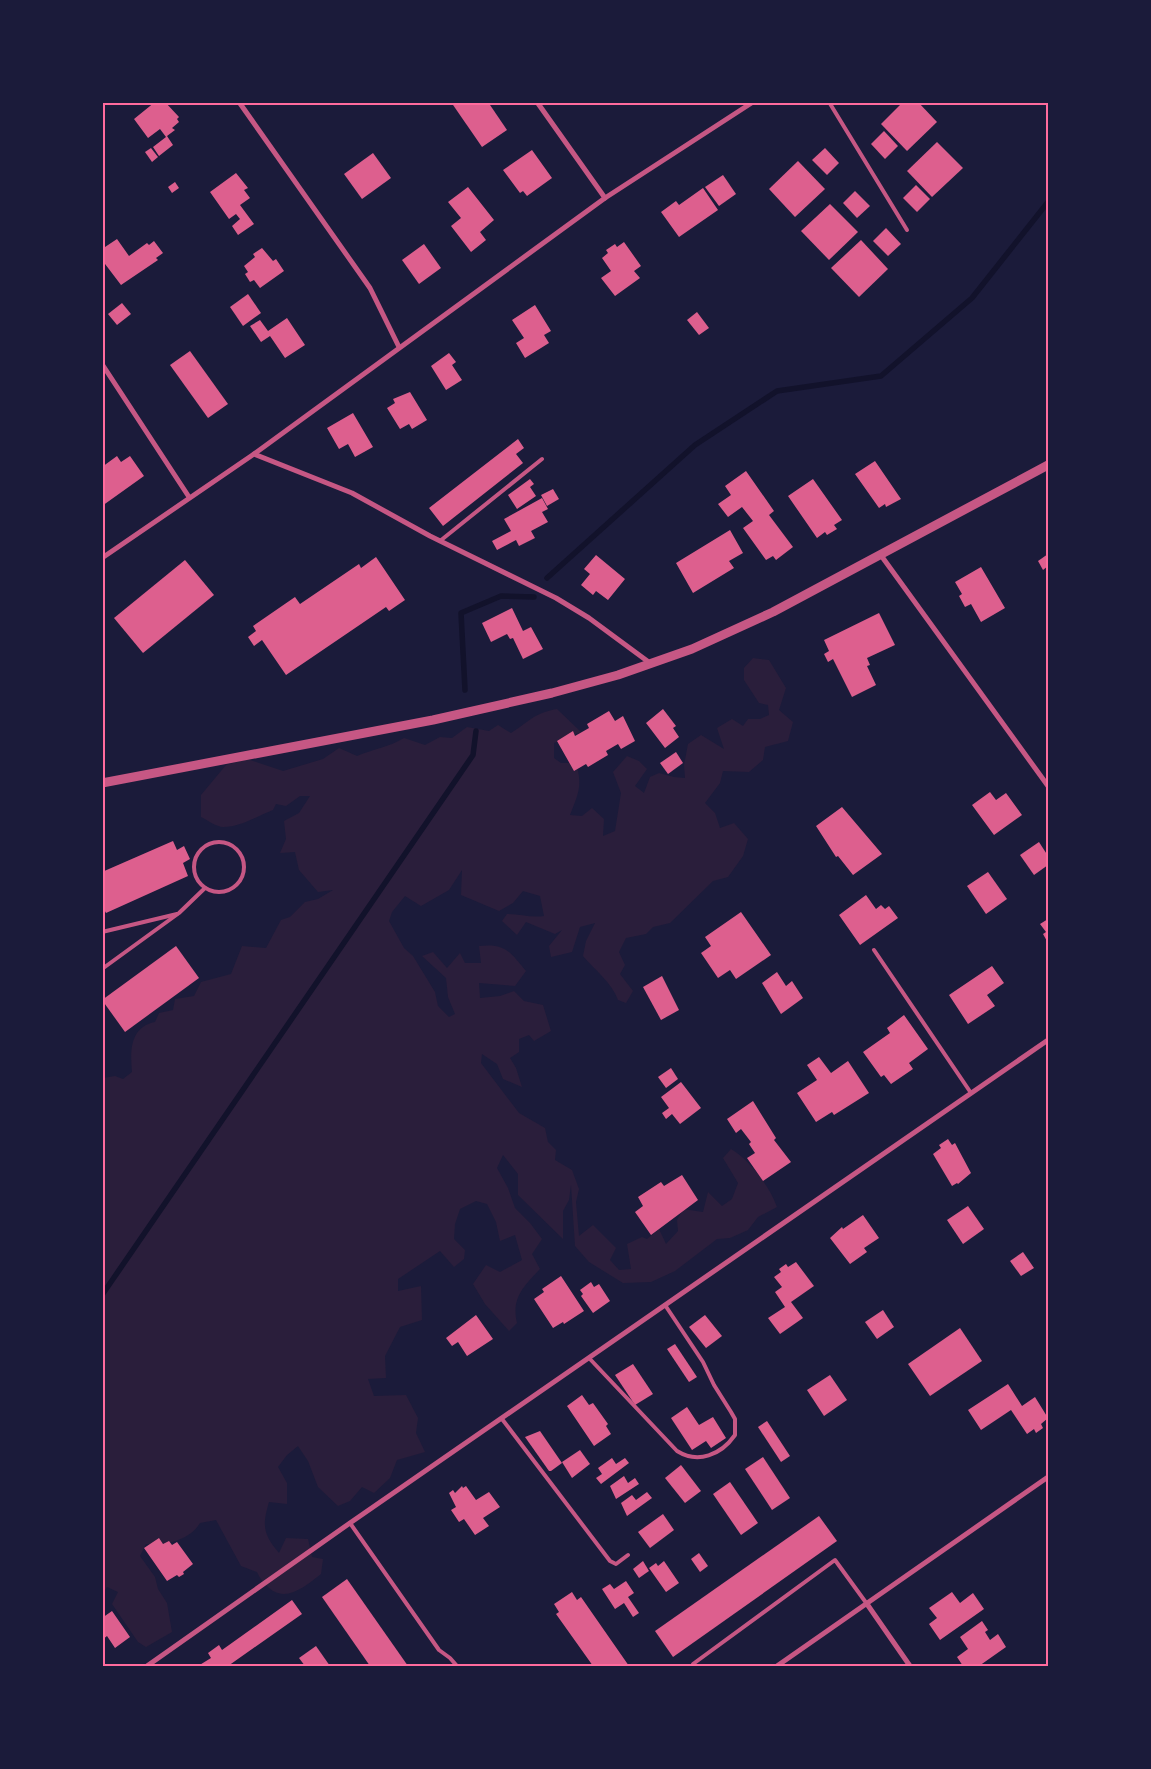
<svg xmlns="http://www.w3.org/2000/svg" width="1151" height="1769" font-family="Georgia,serif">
  <rect width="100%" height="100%" fill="#1b1b3a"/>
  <path fill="#2a1e3b" d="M753 658 769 660 786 688 779 710 793 722 788 741 765 747 763 760 749 772 723 771 720 783 705 803 715 813 720 828 734 823 748 839 743 856 728 877 713 881 670 923 653 927 646 934 626 938 619 952 625 965 620 974 633 991 626 1003 618 1000C612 983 595 970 583 956L586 941 595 923 580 927 572 952 551 957 549 946 562 930 555 934 526 922 517 935 502 921 507 914C520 914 531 918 544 916L540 896 523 891 513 903 499 911 461 895 462 870 449 890 421 906 405 896 392 912 389 921 404 948 413 956 435 992 438 1006 449 1017 455 1014 448 997 446 978 422 956 433 952 447 968 460 953 465 963H481L479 946C506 943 510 952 526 971L515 986 479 983 480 998 500 996 514 991 524 1001 543 1005 551 1031 534 1041 529 1035 519 1039V1052L510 1058 516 1068 522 1087 503 1079 497 1064 482 1054 481 1063 519 1113 545 1128 548 1142 556 1150 555 1160 572 1170 579 1189 576 1202 579 1236 593 1225 616 1248 610 1260 619 1270 631 1269 627 1244 642 1237 647 1239 659 1229 666 1244 678 1231 677 1220 683 1209 703 1212 708 1192 722 1206 732 1199 738 1183 723 1158 731 1149C751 1161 769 1186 777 1207L758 1217 748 1230 730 1238 717 1239 675 1271 651 1282 623 1283 589 1262 575 1246 571 1185 569 1200 563 1211V1239L518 1195V1174L503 1155 497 1168 508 1188 515 1208 530 1223 542 1239 532 1254 540 1269C524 1286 511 1298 517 1323L509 1331 485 1304 473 1284 486 1265 500 1272 522 1260 515 1235 500 1241 496 1222 487 1204 476 1201 460 1209 455 1224 454 1239 465 1250 464 1259 454 1267 440 1251 398 1279V1291L421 1286 422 1320 400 1327 385 1356 386 1378 368 1379 374 1396 406 1395 418 1418 416 1433 425 1452 397 1460 390 1478 374 1493 362 1487 350 1501 338 1506 318 1487 308 1461 298 1446 287 1455 278 1467 287 1483V1504L269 1502C262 1526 263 1534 279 1553L286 1538 308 1539 312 1557 323 1559 321 1574C306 1586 286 1603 269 1588 264 1583 260 1579 257 1572L241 1566 216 1520 200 1523C190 1540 165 1546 146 1544L140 1556 155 1577 158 1589 167 1603 172 1632 146 1647 138 1642 112 1604 118 1592 107 1587 103 1593V1078L115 1076 123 1079 132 1072C130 1051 130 1027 155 1022L159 1013 173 1010 175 999 194 996 201 982 231 974 242 946 266 948 281 920 290 917 305 902 318 899 333 890 318 892 299 870 295 852 280 853 286 839 284 821 299 813 310 796H300L286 806 276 804 273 810C257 816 241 827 223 827 217 827 207 820 201 817V795L226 765 247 759 283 771 323 759 339 748 357 756C374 749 389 747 404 738L425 745 440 737 452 738 467 727 489 731 498 725 511 733C530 721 534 713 557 709L581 732 554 743V758L561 763H576C583 786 578 794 570 815L582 816 592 808 604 819 603 836 615 831 621 793 613 772 627 756 639 761 647 769 635 786 644 793 650 777 659 773 674 777 685 778 684 765 688 744 701 735 724 749 717 728 732 719 743 726 748 719H760L769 715 768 705 759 703 744 680V668Z"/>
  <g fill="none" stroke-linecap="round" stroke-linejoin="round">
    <g stroke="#12122b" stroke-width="5.5">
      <polyline points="547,578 695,445 777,391 881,376 972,298 1048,202"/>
      <polyline points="465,690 461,613 501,596 534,597"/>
      <polyline points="102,1295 473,755 476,731"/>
    </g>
  </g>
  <g fill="#dd5f8e">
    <polygon points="155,102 165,102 179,117 177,119 179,122 172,128 175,130 167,136 173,145 159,156 153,147 166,137 160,129 148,138 134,119"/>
    <polygon points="451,102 488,102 507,130 482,147"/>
    <polygon points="903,102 918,102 937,122 907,151 881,124"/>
    <polygon points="884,131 898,146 885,159 871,144"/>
    <polygon points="937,142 963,168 932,197 907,171"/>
    <polygon points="151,148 158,157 152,162 145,152"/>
    <polygon points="825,148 839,163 827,175 812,160"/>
    <polygon points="532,150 552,178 527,196 523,191 520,193 503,170"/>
    <polygon points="373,153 391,178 362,199 344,174"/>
    <polygon points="798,161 825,189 795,217 769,189"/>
    <polygon points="236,173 248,188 244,190 250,198 240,205 254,224 238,235 232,226 240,219 236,214 229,219 210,192"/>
    <polygon points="723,175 736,194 719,206 705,187"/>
    <polygon points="175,182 179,188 172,193 168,187"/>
    <polygon points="916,185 930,199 917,212 903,198"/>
    <polygon points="468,187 494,220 480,232 486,240 471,252 451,226 461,218 448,202"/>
    <polygon points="703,188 718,210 679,237 661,212 676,201 679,205"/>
    <polygon points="855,191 870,206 857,218 843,203"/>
    <polygon points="830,204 858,232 829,260 801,231"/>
    <polygon points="886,228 901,244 888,256 873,241"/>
    <polygon points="117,239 129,256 147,243 149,245 154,241 163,253 156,258 158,260 121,285 102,260 102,249"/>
    <polygon points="861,240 888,269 859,297 831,268"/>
    <polygon points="624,242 641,266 634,271 640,278 615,296 601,278 611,271 602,258 608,253 606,250 615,244 617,247"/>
    <polygon points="424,244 441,268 419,284 402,260"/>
    <polygon points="262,248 273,261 276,259 284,271 260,288 254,280 250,282 245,274 248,272 244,266 255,257 253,254"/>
    <polygon points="248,294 261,313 243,326 230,307"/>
    <polygon points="122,303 131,314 117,325 108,314"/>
    <polygon points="535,305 551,331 544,335 549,343 525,358 516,343 524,338 512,320"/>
    <polygon points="697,312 709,328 699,335 687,320"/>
    <polygon points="287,318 305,345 285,358 270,336 261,342 250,326 260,320 268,331"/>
    <polygon points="190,351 228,404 208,418 170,365"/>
    <polygon points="449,353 456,362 452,365 462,380 446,390 431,366"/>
    <polygon points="410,392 427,420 412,429 409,424 400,429 387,408 395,403 393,399"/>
    <polygon points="353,413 373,447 355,457 348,444 339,449 327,428"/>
    <polygon points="518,439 524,448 516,454 523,463 443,526 429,508"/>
    <polygon points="117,456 121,462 130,456 144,476 102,506 102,467"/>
    <polygon points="875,461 901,499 886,507 885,504 879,508 855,474"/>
    <polygon points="746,471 774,511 769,515 793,547 776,560 773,556 766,560 743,528 753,521 742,507 728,517 718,504 731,495 725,486"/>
    <polygon points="530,479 534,484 530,487 536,496 517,509 508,495"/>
    <polygon points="813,479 842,520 834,525 837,529 827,535 825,532 817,538 788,496"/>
    <polygon points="553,489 559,499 547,506 541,495"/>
    <polygon points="542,498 548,509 542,512 548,522 531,531 535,538 519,546 516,540 497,550 492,541 511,531 504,519"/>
    <polygon points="730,530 743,553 729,561 734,568 693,593 676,563"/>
    <polygon points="1048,554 1048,566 1043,570 1038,561"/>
    <polygon points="596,555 625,579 608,600 596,591 593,595 581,585 590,574 584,569"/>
    <polygon points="376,557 405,600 389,611 386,607 286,675 262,640 254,646 248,637 256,631 253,626 295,597 300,604 359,564 361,568"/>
    <polygon points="185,560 214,595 143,653 114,618"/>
    <polygon points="981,567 1005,608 981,622 971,604 965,607 959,596 962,594 955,582"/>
    <polygon points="512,608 523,631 531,627 543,649 523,659 513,638 510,639 507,634 491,642 482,623"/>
    <polygon points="879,613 895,645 867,658 870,665 867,666 876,685 852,697 833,659 828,662 824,654 829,651 824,640"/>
    <polygon points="663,709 676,726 673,728 679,737 665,748 646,723"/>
    <polygon points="609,711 615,721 623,716 635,741 621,749 618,744 606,751 608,755 588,767 586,764 574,771 557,741 573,731 575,736 589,728 587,724"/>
    <polygon points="676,752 683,763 668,774 660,763"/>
    <polygon points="990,792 996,800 1006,793 1022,815 994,835 972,805"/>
    <polygon points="842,807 882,854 853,875 838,856 836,857 816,826"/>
    <polygon points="173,841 177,850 184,846 190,859 183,863 188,876 106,913 102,906 102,872"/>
    <polygon points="1039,842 1048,856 1048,865 1034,875 1020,855"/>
    <polygon points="988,872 1007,899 986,914 967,886"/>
    <polygon points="866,895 876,909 881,905 885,909 889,906 898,918 860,945 839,915"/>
    <polygon points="741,912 771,955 736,979 730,970 718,978 701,953 711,946 705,937"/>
    <polygon points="1048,919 1048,943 1043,934 1046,932 1040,924"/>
    <polygon points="176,946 199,978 125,1032 102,1000"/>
    <polygon points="992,966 1004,983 987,995 995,1006 968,1024 949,995"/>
    <polygon points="777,972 786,986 792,981 803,998 781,1014 762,983"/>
    <polygon points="662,976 679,1010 661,1020 643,987"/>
    <polygon points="904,1015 928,1049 909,1063 913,1069 891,1084 884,1075 881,1077 863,1052 890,1033 887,1028"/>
    <polygon points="819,1057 831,1073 848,1061 869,1093 834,1115 832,1112 816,1122 797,1093 817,1080 807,1065"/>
    <polygon points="671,1068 678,1079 666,1088 658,1077"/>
    <polygon points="681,1082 701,1108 680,1124 672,1114 666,1119 662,1113 669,1108 661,1097"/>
    <polygon points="753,1101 776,1138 774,1140 791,1162 763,1181 747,1158 755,1153 749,1144 751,1142 741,1129 736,1133 727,1119"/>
    <polygon points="948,1139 952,1145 955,1143 971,1173 958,1184 957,1183 952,1186 933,1154 941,1148 939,1145"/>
    <polygon points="682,1175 698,1200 651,1235 635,1212 643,1206 638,1197 661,1182 664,1186"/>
    <polygon points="968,1206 984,1229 963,1244 947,1220"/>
    <polygon points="863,1215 879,1238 864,1248 867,1252 850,1264 830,1238 842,1227 843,1229"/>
    <polygon points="1023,1252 1034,1268 1021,1276 1010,1261"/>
    <polygon points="796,1262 814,1286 791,1302 803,1318 780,1334 768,1318 785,1307 775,1292 782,1287 774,1277 781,1272 779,1269 786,1264 788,1267"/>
    <polygon points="561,1276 584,1311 564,1324 563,1322 553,1328 534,1299 544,1292 542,1289"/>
    <polygon points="591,1282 594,1287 599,1284 610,1301 593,1313 581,1296 583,1294 580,1290"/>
    <polygon points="883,1310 894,1327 877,1339 865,1322"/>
    <polygon points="476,1315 493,1339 467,1356 458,1342 452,1346 446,1338"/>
    <polygon points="705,1315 722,1336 706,1348 689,1327"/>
    <polygon points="960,1328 982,1361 930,1396 908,1364"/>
    <polygon points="675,1344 697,1377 689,1382 667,1349"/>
    <polygon points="633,1364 653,1394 635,1405 615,1375"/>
    <polygon points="830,1375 847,1400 824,1416 807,1390"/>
    <polygon points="1008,1384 1022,1406 1035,1397 1048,1418 1041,1424 1043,1428 1036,1433 1034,1429 1027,1434 1011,1410 981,1430 968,1410"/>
    <polygon points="582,1395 589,1405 593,1403 608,1424 606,1426 611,1434 594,1446 567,1406"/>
    <polygon points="687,1407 699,1425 713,1417 726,1438 711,1448 706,1441 692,1450 671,1418"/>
    <polygon points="767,1421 790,1456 781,1462 758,1427"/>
    <polygon points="540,1431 562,1463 551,1471 549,1471 525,1437"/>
    <polygon points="580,1450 590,1464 572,1478 562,1462"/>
    <polygon points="763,1457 790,1498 772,1510 745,1469"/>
    <polygon points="612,1458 616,1464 625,1458 629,1463 601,1484 596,1478 602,1474 598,1468"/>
    <polygon points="681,1465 701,1491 685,1503 665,1478"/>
    <polygon points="624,1476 628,1483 635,1478 639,1484 616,1499 610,1486"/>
    <polygon points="730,1482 758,1523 741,1535 713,1494"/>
    <polygon points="462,1486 463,1488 466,1486 476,1500 489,1492 500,1507 483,1518 489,1526 475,1535 464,1519 459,1522 451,1510 456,1507 449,1493 453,1490 455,1493"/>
    <polygon points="647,1492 652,1498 627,1516 621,1503 632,1495 636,1500"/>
    <polygon points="663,1514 674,1530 650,1548 638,1532"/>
    <polygon points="819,1516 837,1541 673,1657 655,1631"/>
    <polygon points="159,1538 163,1544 169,1541 172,1545 177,1542 193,1564 183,1572 184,1574 179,1577 177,1575 167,1581 144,1548"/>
    <polygon points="699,1553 708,1566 700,1572 691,1559"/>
    <polygon points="643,1561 649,1571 639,1578 633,1569"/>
    <polygon points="664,1561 679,1583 666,1592 649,1568 656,1563 658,1566"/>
    <polygon points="347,1579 408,1666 370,1666 322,1597"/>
    <polygon points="626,1581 634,1593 628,1597 639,1613 633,1617 624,1603 615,1609 602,1589 610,1584 614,1589"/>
    <polygon points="572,1592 577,1600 581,1597 629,1666 593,1666 556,1614 559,1612 554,1604"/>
    <polygon points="952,1592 960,1603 973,1593 984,1609 940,1640 929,1624 937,1618 929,1608"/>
    <polygon points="292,1600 302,1614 228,1666 198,1666 211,1658 208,1653 219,1645 222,1650"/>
    <polygon points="112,1611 130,1637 115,1648 107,1636 102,1640 102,1618"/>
    <polygon points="982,1621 988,1630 985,1632 990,1640 998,1634 1006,1647 979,1666 963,1666 957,1657 968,1649 960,1637"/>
    <polygon points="316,1646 330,1666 305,1666 299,1658"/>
  </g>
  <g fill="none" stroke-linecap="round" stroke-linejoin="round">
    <g stroke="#c65784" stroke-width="4">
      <polyline points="829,102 907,230"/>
      <polyline points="440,541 542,459"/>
      <circle cx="219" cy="867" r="25"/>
      <polyline points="102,932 177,914"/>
      <polyline points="874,950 971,1093"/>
      <polyline points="102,969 179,913 205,888"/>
      <path d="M589 1358 677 1451C698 1464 721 1455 735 1435V1419L731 1412 714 1385 703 1362 665 1305"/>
      <polyline points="502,1419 610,1561 616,1564 628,1555"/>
      <polyline points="350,1523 439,1650 450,1658 457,1666"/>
      <polyline points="265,1666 271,1666"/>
      <polyline points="693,1666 693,1664 835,1560 867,1604"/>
    </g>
    <g stroke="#c65784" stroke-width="5">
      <polyline points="239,102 370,288 399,347"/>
      <polyline points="537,102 605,198"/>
      <polyline points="102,364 189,497"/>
      <polyline points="254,454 352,493 430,536 556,598 589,618 650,663"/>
      <polyline points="880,554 1048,786"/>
      <polyline points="102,558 254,454 605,198 753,102"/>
      <polyline points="867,1604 910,1666"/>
      <polyline points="147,1666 350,1523 1048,1040"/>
      <polyline points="777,1666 1048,1477"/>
    </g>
    <polyline stroke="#c65784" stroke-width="9" points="102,783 433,720 552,693 618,675 692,649 773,612 1048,465"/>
  </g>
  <rect width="1151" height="1769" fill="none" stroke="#1b1b3a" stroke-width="208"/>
  <rect x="104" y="104" width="943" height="1561" fill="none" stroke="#ff6b9d" stroke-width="2"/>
</svg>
